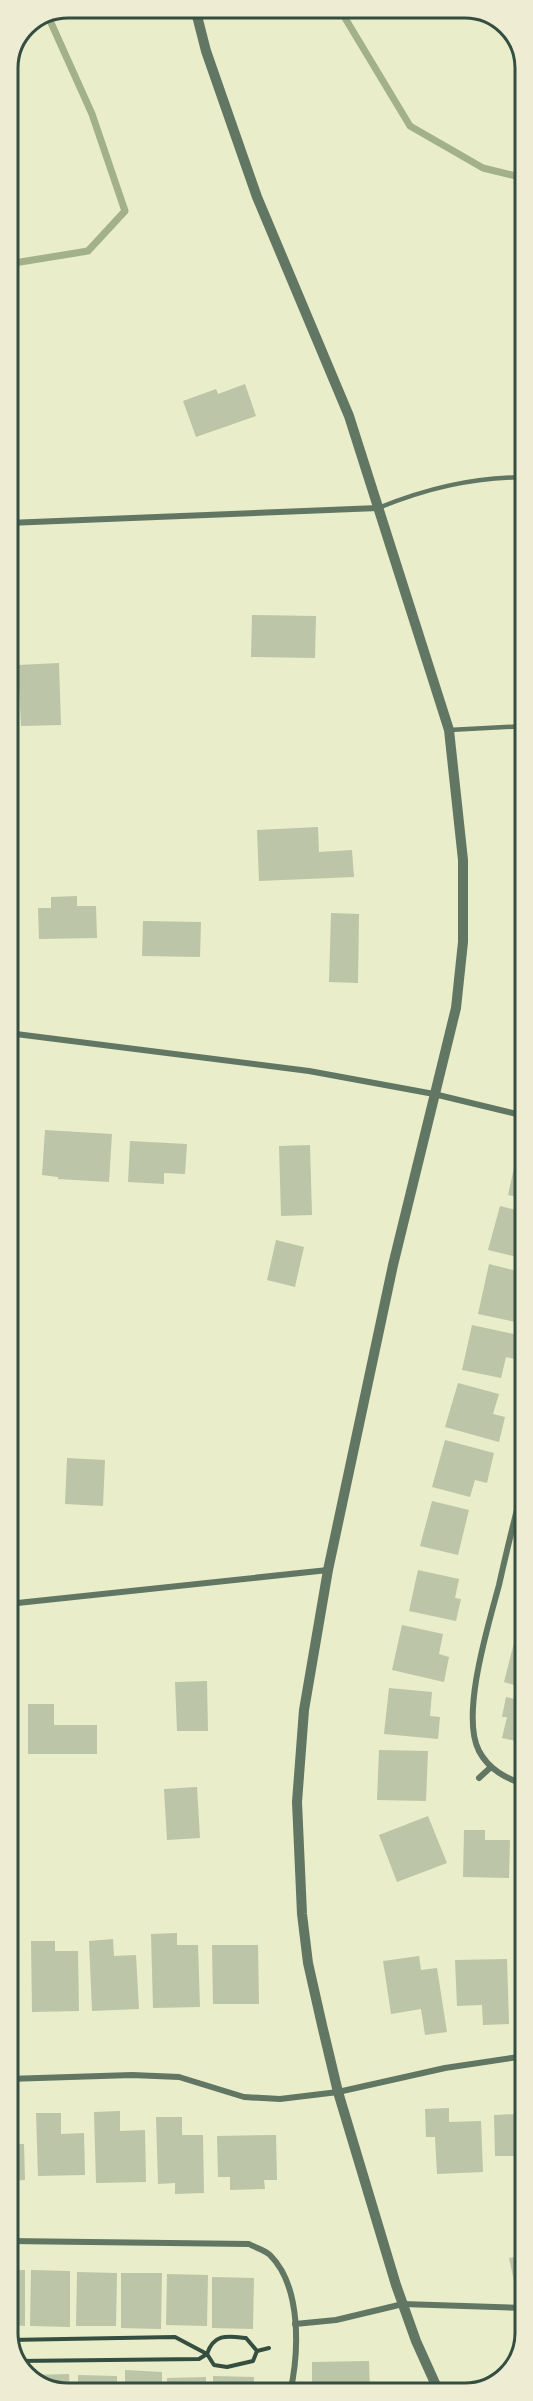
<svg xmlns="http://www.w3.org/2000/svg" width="533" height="2401" font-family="'Asap Condensed',sans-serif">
  <rect width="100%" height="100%" fill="#e9edc9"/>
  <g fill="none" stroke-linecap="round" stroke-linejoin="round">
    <g stroke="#a3b18a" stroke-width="7">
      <polyline points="339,8 410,126 483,168 524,178"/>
      <polyline points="8,264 88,251 125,211 92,114 48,16"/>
    </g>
  </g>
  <g fill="#bcc5a7">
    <polygon points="245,384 256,416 196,437 183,401 216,389 218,394"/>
    <polygon points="252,615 316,616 315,658 251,657"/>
    <polygon points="59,663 61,725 21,726 18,665"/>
    <polygon points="318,827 319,852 352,850 354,877 259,881 257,830"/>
    <polygon points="77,896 77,906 96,906 97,938 39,939 38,908 51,908 51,897"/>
    <polygon points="331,913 359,914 358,983 329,982"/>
    <polygon points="143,921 201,922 200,957 142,956"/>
    <polygon points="45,1130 112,1134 109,1182 58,1179 58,1177 42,1175"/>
    <polygon points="130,1141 187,1144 185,1174 164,1173 164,1184 128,1182"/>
    <polygon points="310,1145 312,1215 281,1216 279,1146"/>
    <polygon points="517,1154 525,1156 525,1199 508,1195"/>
    <polygon points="500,1206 525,1212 525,1259 488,1250"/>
    <polygon points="276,1240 304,1247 295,1287 267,1280"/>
    <polygon points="489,1264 525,1273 525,1324 478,1314"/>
    <polygon points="472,1325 523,1336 519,1360 506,1357 501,1378 462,1370"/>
    <polygon points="458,1383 499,1394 493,1414 505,1417 499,1442 445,1427"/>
    <polygon points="445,1440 494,1453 487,1483 475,1480 470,1497 432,1487"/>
    <polygon points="67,1458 105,1460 103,1506 65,1504"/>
    <polygon points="432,1501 469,1510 458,1555 420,1546"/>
    <polygon points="418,1570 459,1579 455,1598 461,1599 456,1621 409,1611"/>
    <polygon points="522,1598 525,1599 525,1623 517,1622"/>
    <polygon points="402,1625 443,1634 439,1654 449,1657 444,1682 392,1670"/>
    <polygon points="516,1635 525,1637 525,1688 504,1682"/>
    <polygon points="207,1681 208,1731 177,1731 175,1682"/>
    <polygon points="389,1688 432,1692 430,1716 440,1717 438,1739 384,1734"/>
    <polygon points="506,1697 525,1701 525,1743 502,1738 507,1717 502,1717"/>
    <polygon points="28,1704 54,1704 54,1725 97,1725 97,1754 28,1754"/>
    <polygon points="379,1750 428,1751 426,1801 377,1800"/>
    <polygon points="197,1787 200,1838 167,1840 164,1789"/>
    <polygon points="428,1816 447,1863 397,1882 379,1835"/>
    <polygon points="464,1830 485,1830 485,1840 510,1840 509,1878 463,1877"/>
    <polygon points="177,1933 177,1945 198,1945 200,2007 153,2008 151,1934"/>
    <polygon points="113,1939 114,1956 136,1955 139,2009 92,2011 89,1941"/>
    <polygon points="31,1941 55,1941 55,1951 78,1951 79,2011 32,2012"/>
    <polygon points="212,1945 258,1945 259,2004 213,2004"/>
    <polygon points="519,1955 525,1955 525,1996 521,1997"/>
    <polygon points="419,1956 421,1970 437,1968 447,2032 425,2035 421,2009 391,2014 383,1961"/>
    <polygon points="507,1959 509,2024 483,2025 482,2005 457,2006 455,1960"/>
    <polygon points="8,1961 11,1961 13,2014 8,2014"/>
    <polygon points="525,2089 525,2156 495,2156 494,2115 517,2114 516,2090"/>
    <polygon points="449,2108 449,2122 481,2121 483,2172 437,2174 435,2137 426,2137 425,2109"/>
    <polygon points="120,2111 120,2131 145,2130 146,2182 96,2183 94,2112"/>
    <polygon points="36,2113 61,2113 61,2134 84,2133 85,2175 38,2176"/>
    <polygon points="156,2117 182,2117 182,2135 203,2135 204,2193 175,2194 175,2183 158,2184"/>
    <polygon points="276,2135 277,2180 264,2180 265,2189 230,2190 230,2177 218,2177 217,2136"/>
    <polygon points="8,2144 24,2144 25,2180 9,2181"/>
    <polygon points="525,2255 525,2284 515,2286 509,2258"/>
    <polygon points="9,2270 25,2270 25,2326 9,2325"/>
    <polygon points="31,2270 70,2271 70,2327 30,2326"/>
    <polygon points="77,2272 117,2273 116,2326 76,2326"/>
    <polygon points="121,2273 162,2273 161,2329 121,2328"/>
    <polygon points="167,2274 208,2275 207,2326 166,2325"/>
    <polygon points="212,2277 254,2278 253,2329 212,2328"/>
    <polygon points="369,2361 370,2393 312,2393 312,2362"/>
    <polygon points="125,2370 162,2372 162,2393 125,2393"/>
    <polygon points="69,2374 70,2393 60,2393 29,2379 29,2375"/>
    <polygon points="78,2375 117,2376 117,2393 78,2393"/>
    <polygon points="213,2376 254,2377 254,2393 213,2393"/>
    <polygon points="206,2377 206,2393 167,2393 167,2378"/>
  </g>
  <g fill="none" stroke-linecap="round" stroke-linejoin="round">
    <g stroke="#344e41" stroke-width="4">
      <path d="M9 2340 175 2337 207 2354C214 2333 228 2336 246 2338L257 2351 269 2348"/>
      <polyline points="18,2361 199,2359 207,2354 214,2365 227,2367 253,2361 257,2351"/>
    </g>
    <g stroke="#617663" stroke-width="4.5">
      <path d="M378 508C428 488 470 478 525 477"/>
      <polyline points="449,730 525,726"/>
    </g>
    <g stroke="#617663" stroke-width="6">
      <polyline points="25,26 34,21"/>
      <polyline points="8,523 378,508"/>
      <polyline points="8,1033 309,1071 434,1094 525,1116"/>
      <path d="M525 1478C516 1513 507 1549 499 1585 489 1623 460 1715 479 1751 489 1770 506 1778 525 1785"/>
      <polyline points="8,1604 328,1570"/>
      <polyline points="479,1778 491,1767"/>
      <polyline points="8,2079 132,2075 179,2077 244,2097 280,2099 338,2092 445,2068 525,2056"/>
      <path d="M9 2241 249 2244C256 2248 265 2250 270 2255 302 2287 299 2353 290 2393"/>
      <polyline points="295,2324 336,2320 403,2304 525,2308"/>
    </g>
    <polyline stroke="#617663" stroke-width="10" points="195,8 206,51 257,197 349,416 449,730 463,860 463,942 456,1008 393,1265 328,1570 304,1710 297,1802 302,1914 308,1963 322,2025 338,2092 396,2285 416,2341 439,2392"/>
  </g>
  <path d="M0 0H533V2401H0ZM68 18H465A50 50 0 0 1 515 68V2333A50 50 0 0 1 465 2383H68A50 50 0 0 1 18 2333V68A50 50 0 0 1 68 18Z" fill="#eeecd3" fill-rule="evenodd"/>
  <path fill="none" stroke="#344e41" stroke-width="3" d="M68 18H465A50 50 0 0 1 515 68V2333A50 50 0 0 1 465 2383H68A50 50 0 0 1 18 2333V68A50 50 0 0 1 68 18Z"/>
</svg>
